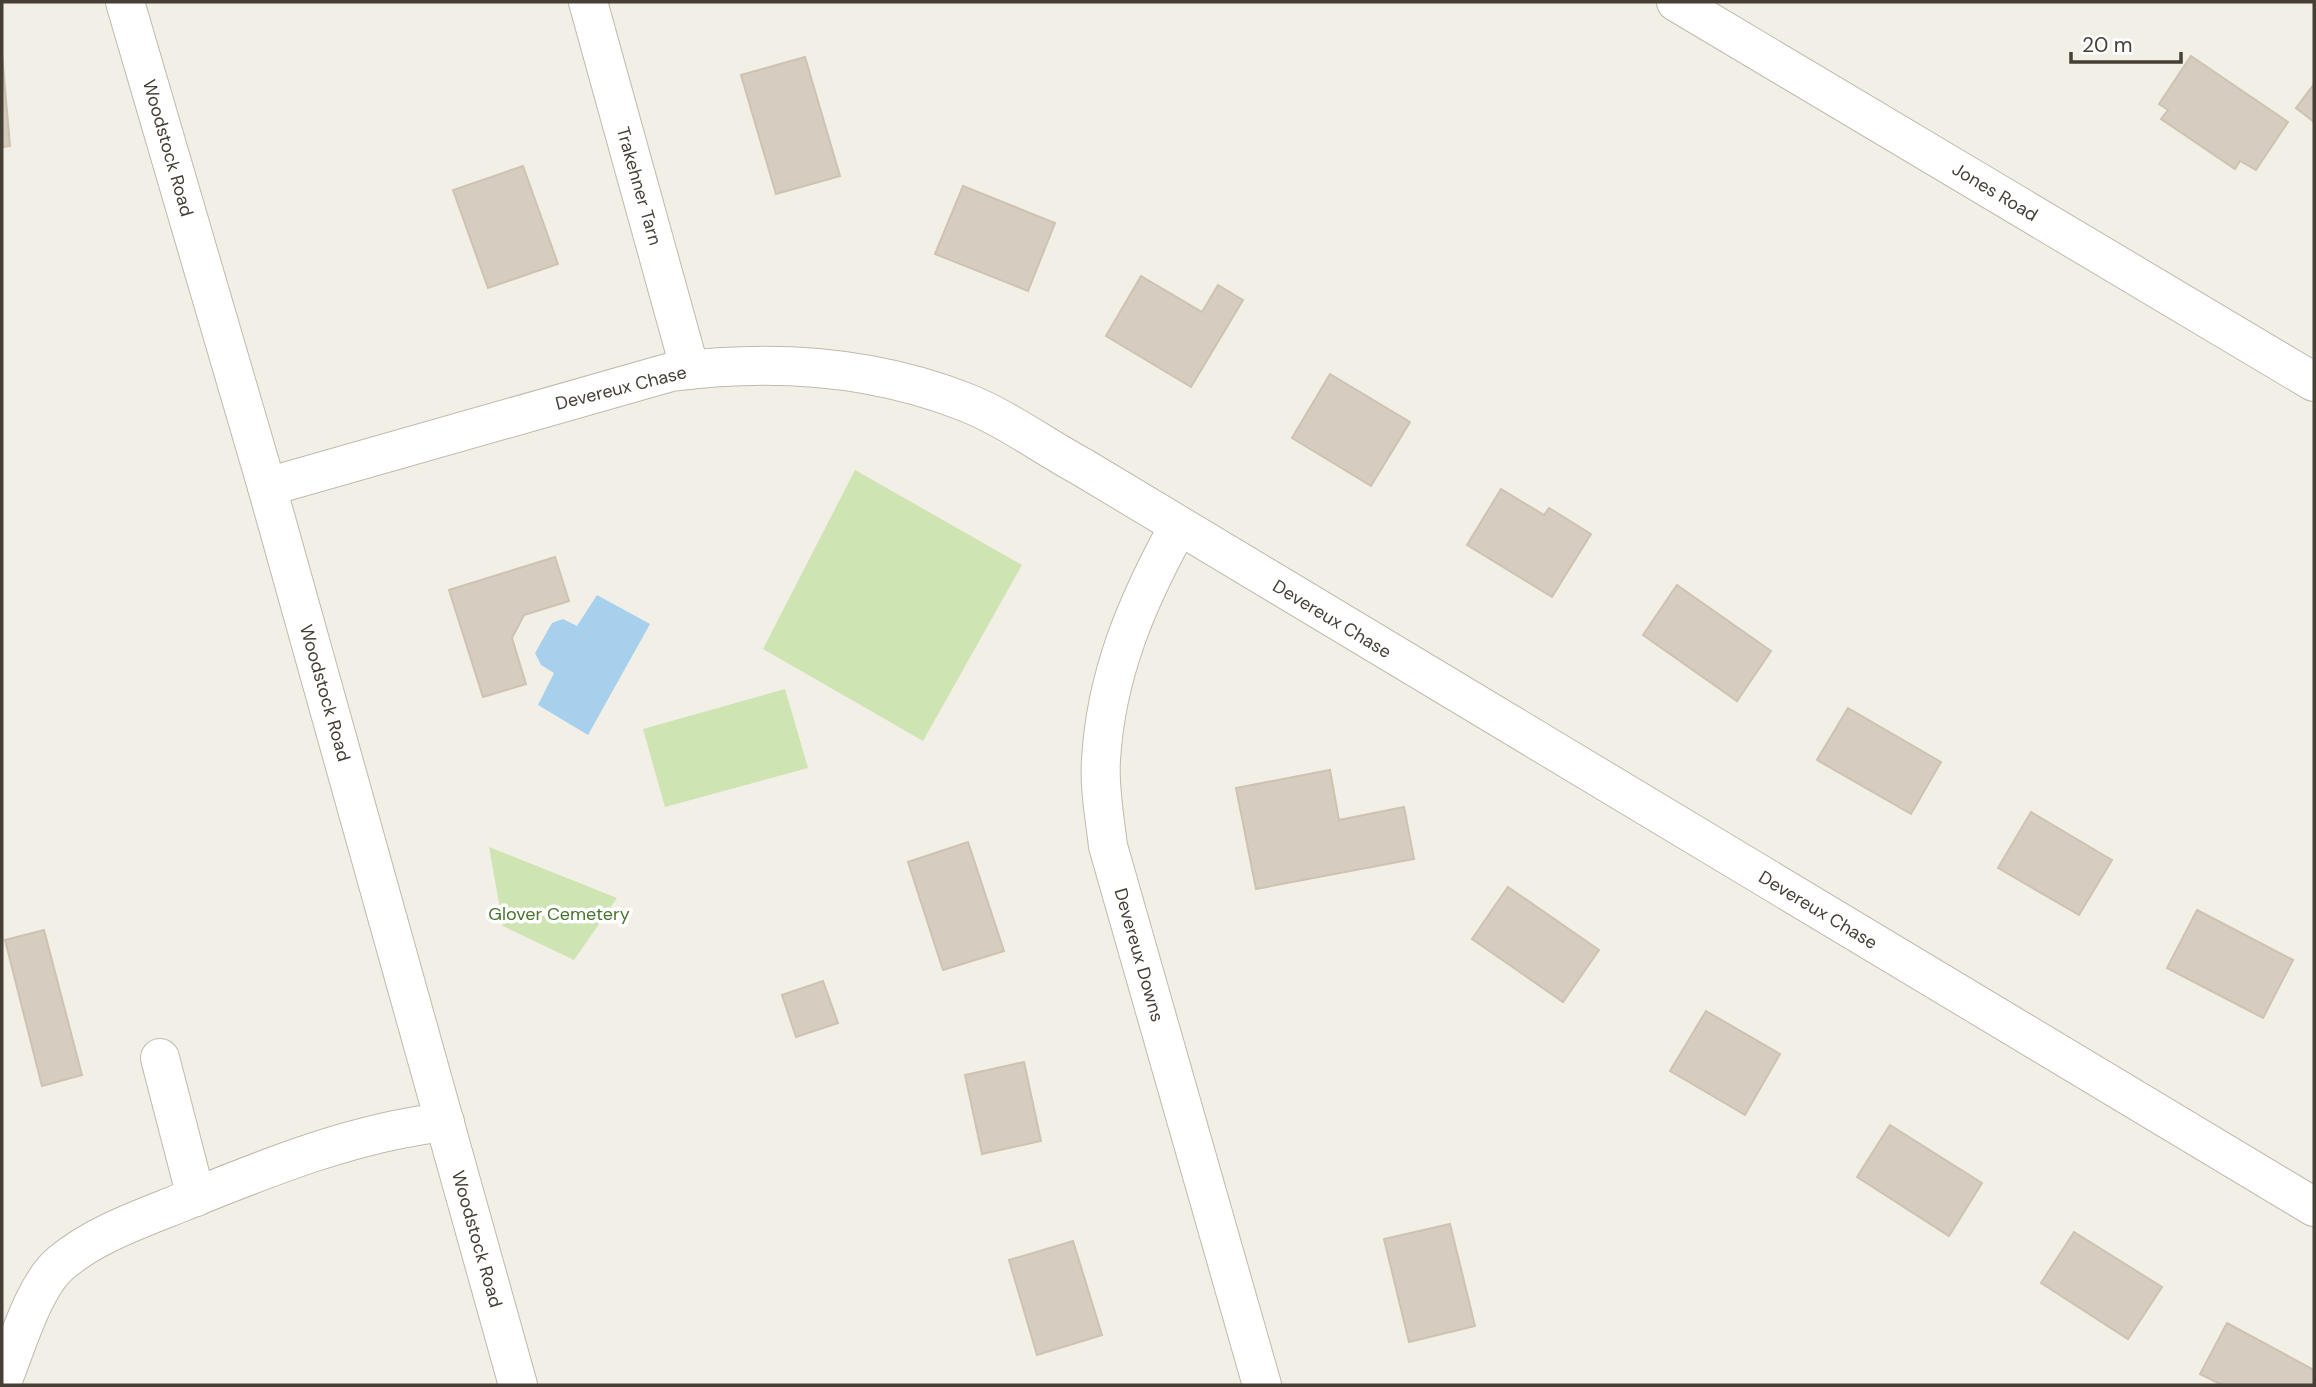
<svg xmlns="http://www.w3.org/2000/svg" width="2316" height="1387" font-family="'DM Sans',sans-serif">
  <rect width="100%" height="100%" fill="#f2efe7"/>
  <g fill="#cee4b2">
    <polygon points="855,470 1022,565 923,741 763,649"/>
    <polygon points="785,689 808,768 665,807 643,729"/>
    <polygon points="489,847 617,898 574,960 503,926"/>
  </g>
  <polygon fill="#a7d0ec" points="597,595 650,624 588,735 538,705 554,673 541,665 535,653 552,623 563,619 577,626"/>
  <g fill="#d6cdc0" stroke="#cec2b1" stroke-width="2">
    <polygon points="2,54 10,146 2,147"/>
    <polygon points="2191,56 2288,122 2256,170 2240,161 2235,169 2161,119 2168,110 2159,104"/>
    <polygon points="805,57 840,176 776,194 741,75"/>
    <polygon points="2314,84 2314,122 2296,108"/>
    <polygon points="523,166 558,264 488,288 453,190"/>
    <polygon points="963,186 1055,223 1028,291 935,254"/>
    <polygon points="1141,276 1202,312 1218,285 1243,300 1191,387 1106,336"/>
    <polygon points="1330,374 1410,422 1371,486 1292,438"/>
    <polygon points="1501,489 1544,515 1549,508 1591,534 1552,597 1467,545"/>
    <polygon points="555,557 569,601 524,615 512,638 526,684 483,697 449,590"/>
    <polygon points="1677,585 1771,651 1737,701 1643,635"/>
    <polygon points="1848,708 1941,762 1911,814 1817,760"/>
    <polygon points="1330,770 1339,820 1404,807 1414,859 1256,889 1236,788"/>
    <polygon points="2031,812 2112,860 2079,915 1998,868"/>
    <polygon points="968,842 1004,951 943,970 908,862"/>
    <polygon points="1508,887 1599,950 1563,1002 1472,939"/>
    <polygon points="2197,910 2293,960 2263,1018 2167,968"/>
    <polygon points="44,930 82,1075 42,1086 5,940"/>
    <polygon points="823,981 838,1023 796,1037 782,995"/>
    <polygon points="1706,1011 1780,1054 1745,1115 1670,1071"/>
    <polygon points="1024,1062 1041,1141 982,1154 965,1075"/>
    <polygon points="1890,1125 1982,1183 1949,1236 1857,1177"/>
    <polygon points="1450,1224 1475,1326 1409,1342 1384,1239"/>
    <polygon points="2074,1232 2162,1287 2128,1339 2041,1283"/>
    <polygon points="1073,1241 1102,1335 1037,1355 1009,1260"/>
    <polygon points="2227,1323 2314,1370 2314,1385 2222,1385 2200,1374"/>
  </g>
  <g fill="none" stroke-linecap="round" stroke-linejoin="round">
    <defs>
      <g id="minor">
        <polyline points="125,2 267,487 518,1385"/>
        <polyline points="588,2 690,370"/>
        <polyline points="1676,2 2314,382"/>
        <path d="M267 487 671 372C771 359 871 365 965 402 1004 417 1045 447 1082 467L2314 1207"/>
        <path d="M1178 527C1137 602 1106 674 1101 760 1099 788 1105 819 1108 846L1262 1385"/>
        <polyline points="160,1058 196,1197"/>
        <path d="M2 1382C16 1349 33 1286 61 1263 94 1235 140 1219 180 1203 264 1169 354 1132 445 1122"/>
      </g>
    </defs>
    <use href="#minor" stroke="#c0b9ad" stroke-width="40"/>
    <use href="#minor" stroke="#fff" stroke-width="38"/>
  </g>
  <g text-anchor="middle" stroke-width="7" stroke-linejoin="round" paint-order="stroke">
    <g font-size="18" fill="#453f36" stroke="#fff">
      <text transform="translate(168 148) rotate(74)" y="6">Woodstock Road</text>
      <text transform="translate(639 186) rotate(74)" y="6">Trakehner Tarn</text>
      <text transform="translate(1995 192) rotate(31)" y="6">Jones Road</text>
      <text transform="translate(621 388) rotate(-14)" y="6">Devereux Chase</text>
      <text transform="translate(1332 619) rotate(31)" y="6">Devereux Chase</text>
      <text transform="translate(325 693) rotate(74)" y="6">Woodstock Road</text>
      <text transform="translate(1818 910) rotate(31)" y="6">Devereux Chase</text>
      <text transform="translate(1139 955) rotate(74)" y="6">Devereux Downs</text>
      <text transform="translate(477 1239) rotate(74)" y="6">Woodstock Road</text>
    </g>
    <g font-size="18" fill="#48742d" stroke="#fff">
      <text x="559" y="920">Glover Cemetery</text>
    </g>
  </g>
  <rect width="2316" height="1387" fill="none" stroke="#453f36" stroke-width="7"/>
  <path d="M2071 52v10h110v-10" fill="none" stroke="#453f36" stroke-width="3.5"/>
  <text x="2082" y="52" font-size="21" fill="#453f36" stroke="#ffffff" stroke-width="5" paint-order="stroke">20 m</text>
</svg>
